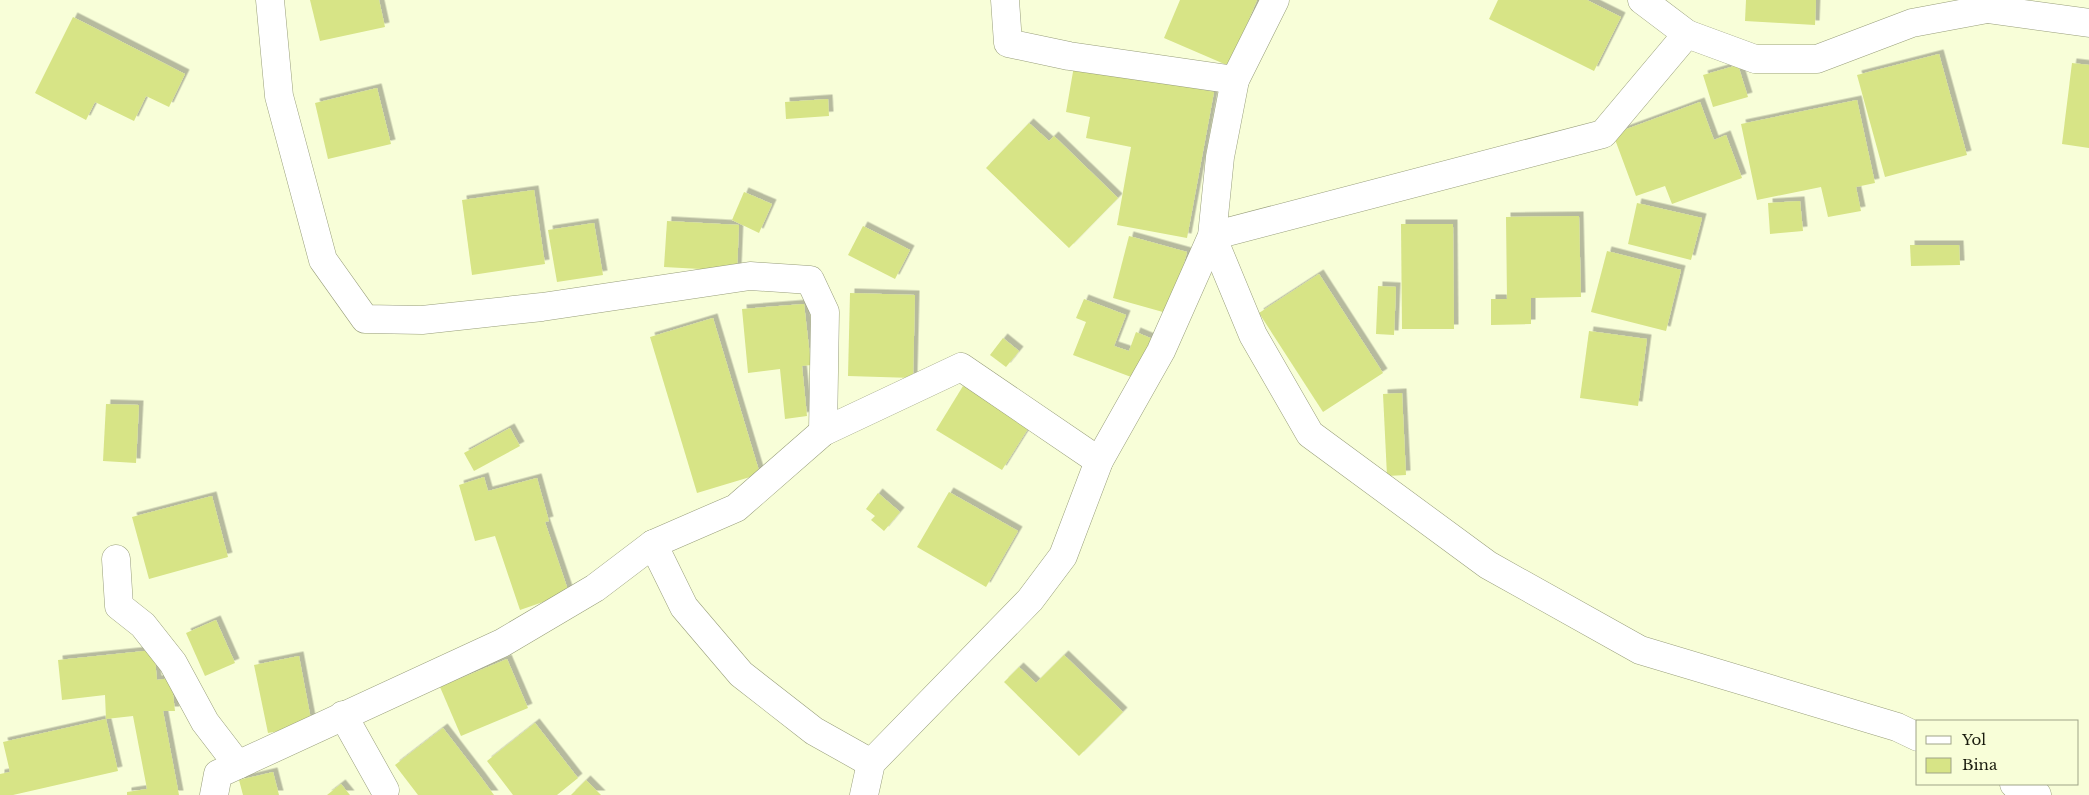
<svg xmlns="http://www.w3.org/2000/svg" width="2089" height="795" font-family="'Libre Baskerville',serif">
  <defs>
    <filter id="shadow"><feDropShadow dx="4.5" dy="-4.5" stdDeviation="0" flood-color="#0004"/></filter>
  </defs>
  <rect width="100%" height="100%" fill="#f8fed8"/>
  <g fill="#d7e486" filter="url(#shadow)">
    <polygon points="310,0 379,0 385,27 320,41"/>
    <polygon points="1180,0 1257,0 1229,66 1164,38"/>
    <polygon points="1498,0 1587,0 1621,17 1594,71 1489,19"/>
    <polygon points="1746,0 1816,0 1815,25 1745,21"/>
    <polygon points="73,17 185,74 169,107 146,96 134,121 95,102 86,120 35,93"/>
    <polygon points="1939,54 1967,155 1885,177 1857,75"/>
    <polygon points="2072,63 2089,65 2089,148 2062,144"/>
    <polygon points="1738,65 1748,97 1713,107 1703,75"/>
    <polygon points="1074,66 1214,92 1187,238 1117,225 1131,147 1086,138 1090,117 1066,112"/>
    <polygon points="377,88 391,144 328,159 315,103"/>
    <polygon points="828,99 829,116 786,119 785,102"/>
    <polygon points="1857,100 1875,183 1856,187 1861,211 1828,217 1821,187 1757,200 1741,124"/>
    <polygon points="1700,102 1714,140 1726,135 1742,178 1672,204 1665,186 1636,196 1613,134"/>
    <polygon points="1029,123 1049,141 1054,136 1118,198 1069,248 986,168"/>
    <polygon points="534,190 545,264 472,275 462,200"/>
    <polygon points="744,192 772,204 759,233 732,220"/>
    <polygon points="1800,201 1803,231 1770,234 1768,203"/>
    <polygon points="1637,203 1702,218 1691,260 1628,244"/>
    <polygon points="1579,216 1581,297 1531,298 1531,324 1491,325 1491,299 1507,299 1506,217"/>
    <polygon points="667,221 739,225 737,271 664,267"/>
    <polygon points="594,223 603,275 557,282 548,230"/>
    <polygon points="1401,224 1453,224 1454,329 1402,329"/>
    <polygon points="863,226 910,250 895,279 848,255"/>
    <polygon points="1129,236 1187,252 1170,314 1113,298"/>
    <polygon points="1910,245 1959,245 1960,265 1911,266"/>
    <polygon points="1607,251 1681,270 1666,331 1591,312"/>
    <polygon points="1319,274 1383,373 1323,412 1259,313"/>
    <polygon points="1378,286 1396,287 1394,335 1376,334"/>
    <polygon points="850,293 915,295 913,378 848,376"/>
    <polygon points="1084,299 1126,315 1114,346 1129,351 1136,332 1155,340 1139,380 1073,355 1086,322 1076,318"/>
    <polygon points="804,304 811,365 802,366 807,416 785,419 780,369 748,373 742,309"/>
    <polygon points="713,318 760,474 697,493 650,337"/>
    <polygon points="1589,331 1647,339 1638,406 1580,398"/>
    <polygon points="1003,338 1019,351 1006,367 990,355"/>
    <polygon points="963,386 1029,427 1002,470 936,430"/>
    <polygon points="1402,393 1406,475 1387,476 1383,394"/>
    <polygon points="106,404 139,405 136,463 103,461"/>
    <polygon points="510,428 520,446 474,471 464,453"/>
    <polygon points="484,477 488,491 537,478 549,521 545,522 569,593 520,610 495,536 475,541 459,485"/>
    <polygon points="949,492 1018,531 986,587 917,547"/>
    <polygon points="878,493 900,512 884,531 871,520 875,516 866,509"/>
    <polygon points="212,496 228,557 149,579 132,517"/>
    <polygon points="216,620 235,663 205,676 186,633"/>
    <polygon points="154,650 157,680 171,678 175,711 163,711 179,795 127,795 127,792 147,789 133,716 106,719 105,695 62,700 58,660"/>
    <polygon points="1064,655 1123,712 1079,756 1004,682 1019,667 1036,683"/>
    <polygon points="299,656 312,725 268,733 254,665"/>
    <polygon points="507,659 528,708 461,736 440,687"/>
    <polygon points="106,719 118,771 13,795 0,795 0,774 10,772 3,742"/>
    <polygon points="535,723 578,778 557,795 513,795 487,761"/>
    <polygon points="443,728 480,776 494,795 418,795 395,765"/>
    <polygon points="273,772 279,795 243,795 239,780"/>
    <polygon points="586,780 601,795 571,795"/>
    <polygon points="341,784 350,795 327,795"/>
  </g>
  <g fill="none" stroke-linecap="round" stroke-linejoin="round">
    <defs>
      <g id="minor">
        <polyline points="270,0 279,96 323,260 365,319 422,320 542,307 750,276 810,280 825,312 823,432"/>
        <polyline points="1005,0 1008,43 1069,56 1235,80"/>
        <polyline points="1642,0 1687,34 1755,59 1817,59 1912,23 1987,9"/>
        <polyline points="2009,0 1987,9 2089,23"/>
        <polyline points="1687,34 1603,134 1212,236 1253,335 1310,434 1488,565 1640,650 1897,727 1918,737"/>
        <polyline points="653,544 684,607 741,674 814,731 871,763"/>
        <polyline points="116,559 119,606 143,625 173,663 205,722 238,765"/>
        <polyline points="343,715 385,790"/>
        <polyline points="2014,784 2037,795"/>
        <polyline points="214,795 218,774 502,643 595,588 653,544 736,508 823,432 961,367 1099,461"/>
        <polyline points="864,795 871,763 1030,600 1063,556 1099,461 1161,351 1212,236 1220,157 1235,80 1275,0"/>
      </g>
    </defs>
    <use href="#minor" stroke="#989e7b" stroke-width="29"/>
    <use href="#minor" stroke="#fff" stroke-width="28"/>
  </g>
  <rect x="1916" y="720" width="162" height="65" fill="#f8fed8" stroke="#9fa487"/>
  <rect x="1926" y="736" width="25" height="8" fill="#ffffff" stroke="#9fa487"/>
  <text x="1962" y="745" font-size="15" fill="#1a1c0e">Yol</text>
  <rect x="1926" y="758" width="25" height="15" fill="#d7e486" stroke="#9fa487"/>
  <text x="1962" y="770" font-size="15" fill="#1a1c0e">Bina</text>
</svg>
